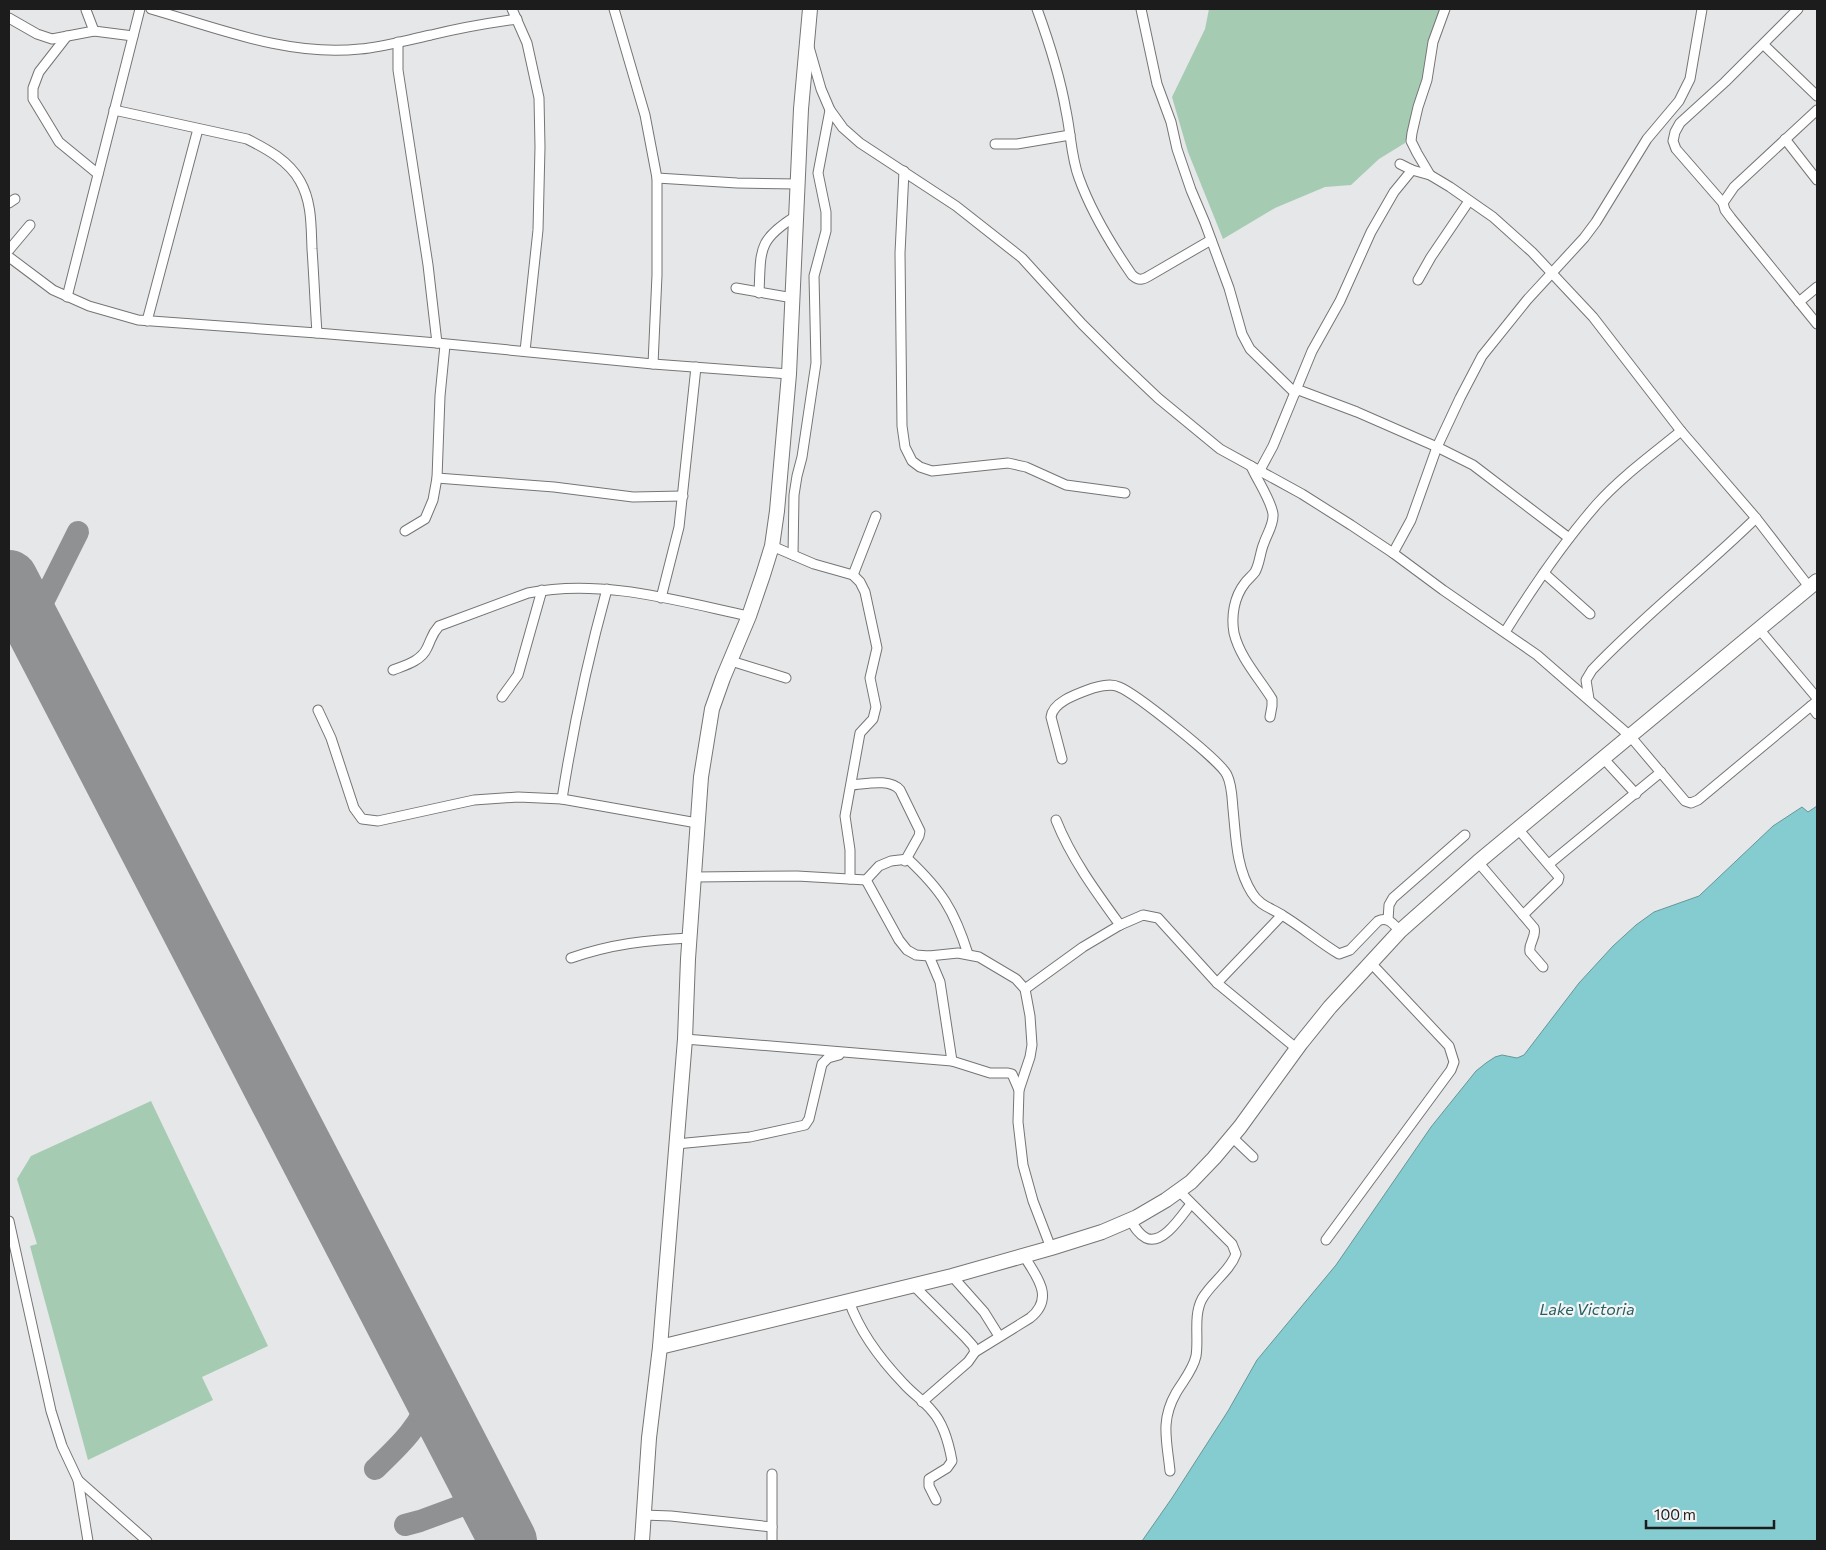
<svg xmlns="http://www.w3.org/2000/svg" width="1826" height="1550" font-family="Commissioner,sans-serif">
  <rect width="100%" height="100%" fill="#e6e7e8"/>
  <g fill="#a5ccb3">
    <polygon points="1209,9 1444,9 1405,143 1379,159 1351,185 1325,187 1275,208 1223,239 1188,152 1172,97 1205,29"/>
    <polygon points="151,1101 268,1346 202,1377 213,1400 88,1460 30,1246 37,1244 17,1179 31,1156"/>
  </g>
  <polygon fill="#84ccd0" stroke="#65979a" points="1817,806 1817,1541 1142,1541 1172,1498 1228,1411 1257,1360 1336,1265 1431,1127 1476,1071 1486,1063 1495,1057 1502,1055 1517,1058 1524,1055 1579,983 1613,946 1636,925 1654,912 1699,896 1773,826 1802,807 1808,812"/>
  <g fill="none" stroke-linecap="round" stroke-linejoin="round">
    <g stroke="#909192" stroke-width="22">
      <polyline points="32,624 78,532"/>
      <path d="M375 1469C399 1446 422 1425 431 1393"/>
      <polyline points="405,1525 420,1521 485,1497"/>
    </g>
    <polyline stroke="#909192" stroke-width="58" points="9,579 508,1541"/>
    <defs>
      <g id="street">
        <path d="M151 9C217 28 289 57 360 49 383 47 407 40 431 35 459 28 488 23 517 19"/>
        <polyline points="512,9 527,43 539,98 540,147 538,230 525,351"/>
        <polyline points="614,9 645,115 657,178 657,275 653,364"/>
        <path d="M1037 9C1049 42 1060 76 1066 111 1071 134 1071 157 1079 178 1091 211 1112 246 1132 275 1139 281 1142 280 1149 276L1211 240"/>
        <polyline points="1141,9 1157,84 1171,122 1177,149 1191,190 1205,223 1229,288 1242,334 1250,349 1295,393"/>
        <polyline points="86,10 94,31"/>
        <polyline points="9,18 37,34 52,39 94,31 133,36"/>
        <polyline points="67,36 39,72 33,88 33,99 59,142 98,174"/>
        <polyline points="398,42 398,70 428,265 437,343"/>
        <polyline points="1764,45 1817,96"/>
        <polyline points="809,47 821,89 830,110 843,128 860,143 956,206 1022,258 1082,324 1119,361 1158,398 1220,449 1302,494 1351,525 1393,553 1443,590 1537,655 1630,736 1685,801 1691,803 1698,800 1817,701"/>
        <path d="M114 110 247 139C267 149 289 161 300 181 312 202 311 226 312 249 314 277 315 305 317 333"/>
        <polyline points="1817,110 1734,187 1723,203 1725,210 1731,218 1817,324"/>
        <polyline points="1785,139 1817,180"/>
        <polyline points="995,144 1017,144 1070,135"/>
        <polyline points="1400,164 1412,170 1430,175 1450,187 1493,217 1532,252 1593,317 1681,431 1756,518 1810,588"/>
        <polyline points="904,171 900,253 902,426 905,447 912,461 920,467 932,471 1008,463 1026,467 1066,485 1125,493"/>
        <polyline points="1430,175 1417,153 1411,141 1412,133 1418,107 1427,80 1433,42 1445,9"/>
        <polyline points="657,178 737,183 798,184"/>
        <polyline points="9,203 15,199"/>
        <polyline points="1723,203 1676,149 1673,141 1675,132 1680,123 1725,82 1798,9"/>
        <polyline points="9,250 30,225"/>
        <polyline points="9,257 53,290 89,306 138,320 317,333 437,343 653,364 789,374"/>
        <polyline points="1418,280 1431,257 1469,201"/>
        <polyline points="736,288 793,298"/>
        <path d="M759 293C761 250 757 240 796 216"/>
        <polyline points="67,297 140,9"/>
        <polyline points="1799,302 1817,287"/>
        <polyline points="147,321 198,129"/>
        <polyline points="1296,389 1357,412 1437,447 1473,465 1569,538"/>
        <path d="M1251 466C1257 480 1271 500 1273 514 1274 524 1267 534 1264 543 1260 552 1260 563 1255 572 1252 576 1248 579 1245 583 1234 597 1231 616 1234 633 1240 658 1259 678 1272 699V706L1270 717"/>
        <polyline points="1260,470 1273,446 1312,351 1340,301 1371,232 1394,192 1412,170"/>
        <polyline points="437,478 554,487 633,497 683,496"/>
        <polyline points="405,531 425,519 433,500 437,478 440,396 445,345"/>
        <polyline points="772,546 814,564 853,575 860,582 865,592 877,648 870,678 876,707 873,719 860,733 845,816 850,850 850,879"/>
        <polyline points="1393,553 1411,520 1437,447 1460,398 1482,356 1527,300 1584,238 1596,222 1647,139 1679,101 1690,79 1702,9"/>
        <polyline points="793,555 794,495 797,476 802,457 816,363 814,276 826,231 826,212 818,173 830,110"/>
        <polyline points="1544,573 1590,614"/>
        <polyline points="853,575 876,516"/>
        <polyline points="661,598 679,527 696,367"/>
        <polyline points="1759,629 1817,698"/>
        <path d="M1505 632C1533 587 1562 544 1597 504 1621 477 1653 454 1681 431"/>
        <polyline points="731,661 786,678"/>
        <path d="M393 670C406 665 421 661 427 648 432 638 431 635 439 626L528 593C601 578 678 601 749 616"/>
        <polyline points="502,697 518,675 542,590"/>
        <path d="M1589 699 1586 680 1592 670C1643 616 1703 570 1756 518"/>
        <polyline points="1811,706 1817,714"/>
        <polyline points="318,710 331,738 354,808 362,819 378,821 474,800 518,797 562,799 697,823"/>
        <polyline points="1603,758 1636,794"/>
        <path d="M1062 759 1051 717C1053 701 1080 693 1093 688 1101 686 1111 683 1119 687 1135 693 1221 761 1227 775 1232 785 1232 798 1233 809 1236 837 1236 868 1252 893 1259 905 1271 908 1282 915 1302 927 1319 942 1339 954L1350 950 1378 921C1388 916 1393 924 1400 931"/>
        <path d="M852 785C866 784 890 778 900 790L920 831 919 836 905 861"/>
        <path d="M562 799C573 728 588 658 607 589"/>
        <path d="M1056 820C1071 858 1096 892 1120 925"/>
        <polyline points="1518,829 1559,877 1558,881 1523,915"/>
        <path d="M1478 862 1534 928C1537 937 1528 943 1530 952L1543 967"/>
        <polyline points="1549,864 1661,772"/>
        <path d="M695 877 797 876 866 880 879 866 891 861 908 859C942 891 954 910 968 954"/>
        <polyline points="866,880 899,940 907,950 916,955 929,956 958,953 979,957 1016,979 1025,989 1030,1016 1032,1045 1030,1057 1019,1090 1018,1122 1023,1165 1033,1201 1051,1248"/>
        <polyline points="1388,920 1389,905 1393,898 1465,835"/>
        <polyline points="929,956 940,982 952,1061"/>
        <path d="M571 958C611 944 647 940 690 938"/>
        <polyline points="1217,983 1282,915"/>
        <polyline points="1025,989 1083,947 1120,925 1143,915 1158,918 1217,983 1296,1048"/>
        <polyline points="685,1039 952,1061 990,1073 1008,1073 1012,1074 1019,1090"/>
        <polyline points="1232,1137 1253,1157"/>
        <polyline points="676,1144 750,1137 805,1125 809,1119 822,1064 828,1058 839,1055"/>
        <path d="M1130 1219C1134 1226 1138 1234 1146 1238 1163 1246 1182 1215 1191 1204"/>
        <polyline points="9,1221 51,1411 62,1446 78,1480 88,1541"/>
        <polyline points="1326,1240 1451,1070 1454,1062 1449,1046 1370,962"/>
        <polyline points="952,1276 984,1312 999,1336"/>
        <polyline points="912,1284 965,1337 973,1346 975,1352 968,1362 922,1402"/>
        <path d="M849 1301C860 1333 881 1360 904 1384 913 1394 924 1401 932 1411 944 1424 949 1444 952 1461L947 1468 929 1479V1486L936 1500"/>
        <path d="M975 1352 1030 1318C1055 1298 1037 1277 1024 1256"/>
        <path d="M1170 1471C1167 1441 1160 1421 1176 1393 1183 1381 1193 1370 1196 1356 1199 1338 1193 1316 1202 1299 1211 1283 1230 1271 1236 1254L1232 1244 1179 1191"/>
        <polyline points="772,1474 772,1541"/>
        <polyline points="78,1480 147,1541"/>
        <polyline points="643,1515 671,1516 772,1527"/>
      </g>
      <g id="secondary">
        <polyline points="660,1347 952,1276 1051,1248 1102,1232 1137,1217 1166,1200 1191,1182 1214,1158 1240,1127 1301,1043 1330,1007 1400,931 1478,862 1817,581"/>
        <polyline points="642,1541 649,1438 660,1347 685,1039 688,959 701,777 712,709 723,678 749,616 763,575 772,546 777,511 789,374 801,109 810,9"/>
      </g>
    </defs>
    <use href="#street" stroke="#757576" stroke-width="11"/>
    <use href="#secondary" stroke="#757576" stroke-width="16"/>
    <use href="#street" stroke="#fff" stroke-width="9"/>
    <use href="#secondary" stroke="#fff" stroke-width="14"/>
  </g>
  <g text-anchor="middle" stroke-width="4.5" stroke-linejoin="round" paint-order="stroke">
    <g font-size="16" font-style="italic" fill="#246064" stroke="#f4f4f5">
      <text x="1587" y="1315">Lake Victoria</text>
    </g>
  </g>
  <rect width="1826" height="1550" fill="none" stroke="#1c1c1d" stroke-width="20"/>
  <path d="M1646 1520v8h128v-8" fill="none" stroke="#1c1c1d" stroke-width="2.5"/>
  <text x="1654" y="1520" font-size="15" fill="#1c1c1d" stroke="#f4f4f5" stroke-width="4" paint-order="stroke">100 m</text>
</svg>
